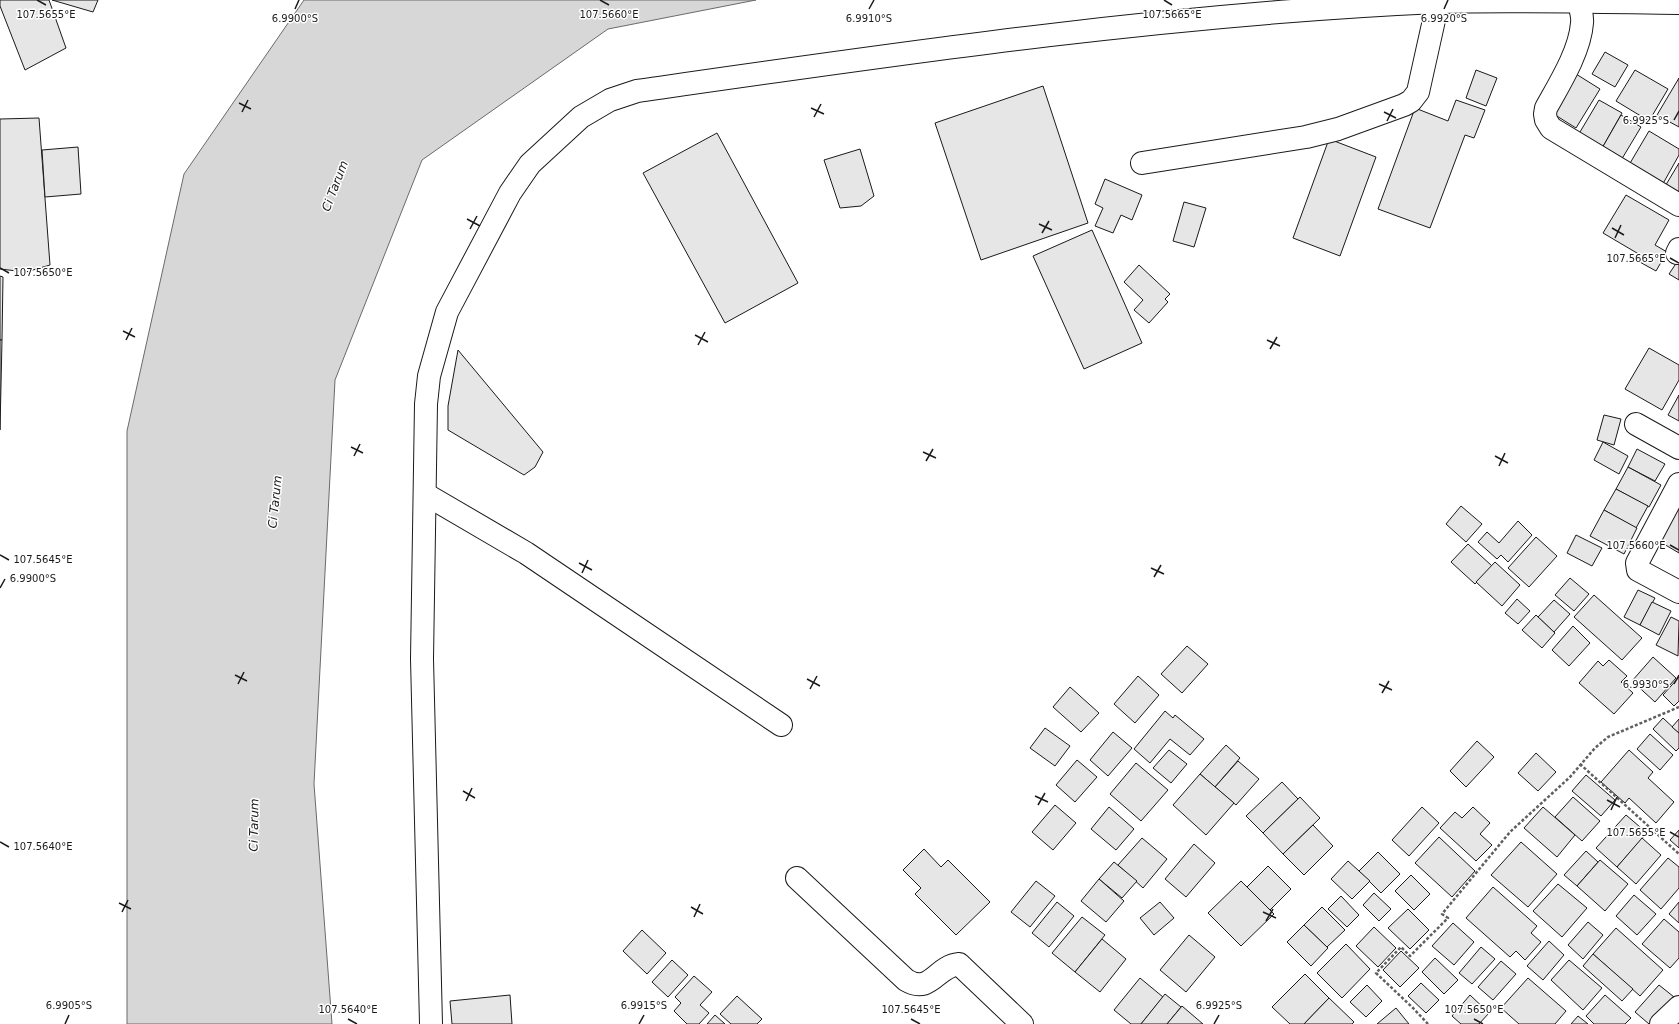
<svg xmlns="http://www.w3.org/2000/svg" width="1679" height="1024" font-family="'DejaVu Sans',sans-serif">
  <rect width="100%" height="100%" fill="#fff"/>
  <polygon fill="#d7d7d7" stroke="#6a6a6a" points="304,0 756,0 608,29 422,160 335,380 314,784 332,1024 127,1024 127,431 184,174"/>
  <g fill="#e6e6e6" stroke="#1a1a1a">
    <polygon points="0,0 49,0 66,48 25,70 0,6"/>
    <polygon points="52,0 98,0 93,12"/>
    <polygon points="1605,52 1628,65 1615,87 1592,74"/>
    <polygon points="1476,70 1497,78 1486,106 1466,98"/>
    <polygon points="1635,70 1668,89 1649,121 1616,101"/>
    <polygon points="1576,74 1600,89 1576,128 1552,113"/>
    <polygon points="1679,78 1679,127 1657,115"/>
    <polygon points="1043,86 1088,223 981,260 935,123"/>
    <polygon points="1456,100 1485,110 1474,138 1465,135 1430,228 1378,209 1415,108 1448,121"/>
    <polygon points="1599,100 1622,113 1601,150 1577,137"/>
    <polygon points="1621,115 1641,127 1620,162 1601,150"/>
    <polygon points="39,118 50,265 26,272 0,269 0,119"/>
    <polygon points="1649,131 1679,149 1679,155 1660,189 1626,170"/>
    <polygon points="717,133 798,283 725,323 643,173"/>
    <polygon points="1329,139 1376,157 1340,256 1293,238"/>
    <polygon points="78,147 81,194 45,197 42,150"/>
    <polygon points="860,149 874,196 861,206 840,208 824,160"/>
    <polygon points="1679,163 1679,197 1664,188"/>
    <polygon points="1105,179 1142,195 1132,220 1121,215 1113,233 1095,226 1103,208 1095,204"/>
    <polygon points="1626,195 1669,220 1655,245 1667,252 1656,271 1638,261 1642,256 1603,233"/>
    <polygon points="1184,202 1206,208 1194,247 1173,241"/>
    <polygon points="1092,230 1142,343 1084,369 1033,256"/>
    <polygon points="1679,259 1679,280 1669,274"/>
    <polygon points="1139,265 1170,294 1165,299 1168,302 1149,323 1134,310 1143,300 1124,282"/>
    <polygon points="0,276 3,277 2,340 0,340"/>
    <polygon points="0,340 2,340 0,430"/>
    <polygon points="1649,348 1679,365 1679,380 1662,410 1625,389"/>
    <polygon points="458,350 543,452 535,467 524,475 448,430 448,406"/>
    <polygon points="1679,395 1679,421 1668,415"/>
    <polygon points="1604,415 1621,419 1614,445 1597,440"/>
    <polygon points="1603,442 1628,456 1619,474 1594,460"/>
    <polygon points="1637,449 1665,464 1655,481 1628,467"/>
    <polygon points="1628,467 1661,485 1649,507 1616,489"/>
    <polygon points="1616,489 1648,506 1636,528 1604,510"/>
    <polygon points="1679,501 1679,553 1652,537"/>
    <polygon points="1461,506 1482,524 1466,542 1446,524"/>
    <polygon points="1604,510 1637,528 1624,554 1590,536"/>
    <polygon points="1518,521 1532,535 1508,562 1501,555 1497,559 1478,542 1487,532 1499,543"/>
    <polygon points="1576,535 1602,548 1592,566 1567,553"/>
    <polygon points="1536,537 1557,556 1529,587 1508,568"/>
    <polygon points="1468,544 1492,566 1475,584 1451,562"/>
    <polygon points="1495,562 1520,585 1502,606 1476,582"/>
    <polygon points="1570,578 1589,594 1574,611 1555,595"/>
    <polygon points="1638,590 1655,598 1640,625 1624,617"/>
    <polygon points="1594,595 1642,638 1622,660 1574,617"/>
    <polygon points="1517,599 1530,611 1518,624 1505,613"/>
    <polygon points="1554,600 1570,614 1554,632 1538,617"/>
    <polygon points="1652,602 1671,611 1659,635 1640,625"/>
    <polygon points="1536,615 1555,633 1542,648 1522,630"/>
    <polygon points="1671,617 1679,621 1678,656 1656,645"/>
    <polygon points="1573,626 1590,643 1569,666 1552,650"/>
    <polygon points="1187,646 1208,664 1182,693 1161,674"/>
    <polygon points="1653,657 1676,678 1655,702 1632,681"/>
    <polygon points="1609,660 1627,676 1621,682 1633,693 1614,714 1579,683 1598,661 1603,666"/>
    <polygon points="1138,676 1159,695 1135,723 1114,704"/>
    <polygon points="1679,677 1679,701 1674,706 1663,695"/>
    <polygon points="1070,687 1099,713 1081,732 1053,707"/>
    <polygon points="1165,711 1173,718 1175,715 1204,739 1190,755 1170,739 1150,763 1134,749"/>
    <polygon points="1663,718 1679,733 1679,748 1676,751 1653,729"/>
    <polygon points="1679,719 1679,733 1672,727"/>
    <polygon points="1045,728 1070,746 1055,766 1030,748"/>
    <polygon points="1113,732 1132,748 1108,776 1090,760"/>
    <polygon points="1650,734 1673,755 1660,770 1637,749"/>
    <polygon points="1477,741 1494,757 1466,787 1450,771"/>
    <polygon points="1226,745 1240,758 1215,787 1200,774"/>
    <polygon points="1169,750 1187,764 1171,783 1153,768"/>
    <polygon points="1629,750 1653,772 1648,778 1674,802 1656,823 1629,798 1625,803 1601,782"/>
    <polygon points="1536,753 1556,772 1538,791 1518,773"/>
    <polygon points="1077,760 1097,777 1075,802 1056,785"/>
    <polygon points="1238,761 1259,779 1236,805 1215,787"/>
    <polygon points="1136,763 1168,790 1141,821 1110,794"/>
    <polygon points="1200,774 1234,803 1206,835 1173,805"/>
    <polygon points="1586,775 1615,800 1601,816 1572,791"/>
    <polygon points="1282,782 1298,799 1263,833 1246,816"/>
    <polygon points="1300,797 1320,818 1283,854 1263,833"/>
    <polygon points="1573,797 1600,821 1582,841 1555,817"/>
    <polygon points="1055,805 1076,823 1053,850 1032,832"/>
    <polygon points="1109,807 1134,829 1116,850 1091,829"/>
    <polygon points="1422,807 1439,823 1409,856 1392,840"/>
    <polygon points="1473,807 1490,823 1480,834 1492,845 1476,861 1440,828 1455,812 1462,818"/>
    <polygon points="1543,807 1575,835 1557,857 1524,828"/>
    <polygon points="1626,815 1647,833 1617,867 1596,848"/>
    <polygon points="1313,825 1333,846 1304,875 1283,854"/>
    <polygon points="1679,830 1679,848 1670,840"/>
    <polygon points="1439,837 1475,871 1452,897 1415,863"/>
    <polygon points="1142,838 1167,859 1143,888 1118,865"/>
    <polygon points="1642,838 1661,855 1636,884 1617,867"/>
    <polygon points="1521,842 1557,874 1528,907 1491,875"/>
    <polygon points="1194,844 1215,863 1186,897 1165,879"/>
    <polygon points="924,849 941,867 948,860 990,902 956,935 915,894 921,888 903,870"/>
    <polygon points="1586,851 1598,862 1577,886 1564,875"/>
    <polygon points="1378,852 1400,874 1381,893 1359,871"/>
    <polygon points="1668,858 1679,867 1679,888 1661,909 1640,890"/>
    <polygon points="1600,860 1628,884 1605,911 1577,886"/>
    <polygon points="1348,861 1370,881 1352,899 1331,879"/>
    <polygon points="1114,862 1137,881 1122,898 1099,879"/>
    <polygon points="1268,866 1291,889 1270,910 1247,887"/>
    <polygon points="1411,875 1430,894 1414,910 1395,891"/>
    <polygon points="1099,879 1124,901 1106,922 1081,901"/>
    <polygon points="1036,881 1055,896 1030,927 1011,912"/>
    <polygon points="1241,881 1274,914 1241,946 1208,913"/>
    <polygon points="1558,884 1587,908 1562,937 1533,911"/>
    <polygon points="1493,887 1537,926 1531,933 1541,942 1525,960 1516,951 1510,957 1466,918"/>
    <polygon points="1374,893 1391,909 1379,921 1363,905"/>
    <polygon points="1634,895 1656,914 1637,935 1616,916"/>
    <polygon points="1341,896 1359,915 1347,927 1328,909"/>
    <polygon points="1057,902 1074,916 1049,947 1032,933"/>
    <polygon points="1160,902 1174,918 1154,935 1140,918"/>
    <polygon points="1679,902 1679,923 1669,914"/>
    <polygon points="1322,907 1345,930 1327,947 1304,925"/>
    <polygon points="1408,909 1429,930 1410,949 1388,928"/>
    <polygon points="1082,917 1105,935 1075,972 1052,953"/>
    <polygon points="1664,919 1679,932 1679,958 1670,968 1642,944"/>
    <polygon points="1588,922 1603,935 1583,959 1568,945"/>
    <polygon points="1453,923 1474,942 1454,965 1432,946"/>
    <polygon points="1304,925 1328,948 1311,966 1287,942"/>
    <polygon points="1374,927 1396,948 1378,967 1356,946"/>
    <polygon points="1616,928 1663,970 1640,996 1593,954"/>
    <polygon points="642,930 666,953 647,974 623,951"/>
    <polygon points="1189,935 1215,957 1186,992 1160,970"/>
    <polygon points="1102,939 1126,959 1100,992 1075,972"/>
    <polygon points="1549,941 1564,955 1543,980 1527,966"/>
    <polygon points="1346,944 1370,969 1342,998 1317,973"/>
    <polygon points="1481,947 1495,959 1472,984 1459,973"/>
    <polygon points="1401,951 1419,968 1400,987 1383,970"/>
    <polygon points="1593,954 1633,989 1622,1001 1583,966"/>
    <polygon points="1435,958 1458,980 1444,994 1422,972"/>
    <polygon points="672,960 688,975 668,997 652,982"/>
    <polygon points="1569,960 1602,988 1583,1010 1551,980"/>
    <polygon points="1501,961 1516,974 1493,1000 1478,987"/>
    <polygon points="1305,974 1329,998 1304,1024 1290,1024 1272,1007"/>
    <polygon points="694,976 712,992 700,1005 709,1013 699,1024 687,1024 674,1011 681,1003 675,997"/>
    <polygon points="1140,978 1163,997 1141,1024 1131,1024 1114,1010"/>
    <polygon points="1528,978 1566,1011 1555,1024 1519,1024 1501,1008"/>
    <polygon points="1421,983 1439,1000 1426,1013 1408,996"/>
    <polygon points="1367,985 1382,1001 1366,1017 1350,1002"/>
    <polygon points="1659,985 1674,997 1649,1024 1635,1012"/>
    <polygon points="1165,994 1181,1007 1167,1024 1141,1024"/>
    <polygon points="510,995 512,1024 452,1024 450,1001"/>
    <polygon points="1470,995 1489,1013 1479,1024 1461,1024 1452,1016"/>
    <polygon points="1605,995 1631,1018 1625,1024 1594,1024 1586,1016"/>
    <polygon points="737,996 762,1019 757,1024 731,1024 720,1014"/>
    <polygon points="1329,998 1354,1022 1352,1024 1304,1024"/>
    <polygon points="1182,1006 1203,1024 1167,1024"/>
    <polygon points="1396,1008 1409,1024 1377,1024"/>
    <polygon points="715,1015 725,1024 707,1024"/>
    <polygon points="1578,1016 1588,1024 1571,1024"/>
  </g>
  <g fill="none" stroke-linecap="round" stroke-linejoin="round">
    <defs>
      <g id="minor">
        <path d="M1579 2C1580 9 1583 16 1582 23 1580 51 1560 83 1546 108L1545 114 1546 120 1551 128 1679 205"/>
        <polyline points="1142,163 1306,137 1338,129 1404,105 1411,101 1418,92 1438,2"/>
        <polyline points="1677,253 1679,249"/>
        <polyline points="1636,424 1679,448"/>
        <polyline points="1679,484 1637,563 1638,570 1679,592"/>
        <polyline points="425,494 526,553 781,725"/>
        <path d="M797 878 906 980C931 995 936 966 959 964L1022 1024"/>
        <path d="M431 1024 422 659 426 404 429 376 447 312 510 193 530 164 581 117 610 100 637 91C902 53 1168 14 1437 2 1517 0 1599 2 1679 3"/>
        <polyline points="1661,1024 1679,1007"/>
      </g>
    </defs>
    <use href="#minor" stroke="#1a1a1a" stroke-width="24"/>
    <g stroke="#5f5f5f" stroke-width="2.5" stroke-dasharray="3 2" stroke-linecap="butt">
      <polyline points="1580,764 1679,854"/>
      <polyline points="1428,1024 1413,1008 1376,973 1401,947 1410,956 1448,918 1442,914 1510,832 1570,777 1595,748 1608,737 1679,707"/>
    </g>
    <use href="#minor" stroke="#fff" stroke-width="22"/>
  </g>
  <path fill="none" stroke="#1a1a1a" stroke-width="1.5" d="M37 0 46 5M600 0 609 5M1164 0 1172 5M295 9 299 0M869 9 874 0M1444 9 1448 0M239 103 251 109M811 108 824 114M242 112 248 100M1384 112 1396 118M814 117 821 104M1674 120 1679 111M1387 121 1393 109M467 219 480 226M1039 224 1052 230M1612 228 1624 235M470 229 477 216M1042 233 1049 221M1615 238 1621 225M1670 258 1679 263M0 268 9 273M123 331 135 337M695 335 708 342M126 340 132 328M1267 340 1280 346M698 345 705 332M1270 349 1277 337M351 447 363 453M923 452 936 458M354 456 360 444M1495 456 1508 463M926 461 933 449M1499 466 1505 453M1670 545 1679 550M0 555 9 560M579 563 592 570M1151 568 1164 574M582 573 588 560M1154 577 1161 565M0 588 5 579M235 675 247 681M807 679 820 686M238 684 244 672M1379 684 1392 690M1674 684 1679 675M810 689 817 676M1382 693 1389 681M463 791 475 798M1035 796 1048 802M1607 800 1620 807M466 801 472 788M1038 805 1045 793M1611 810 1617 797M1670 832 1679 837M0 842 9 847M119 903 131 909M691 907 703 914M122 912 128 900M1263 912 1276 918M694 917 700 904M1266 921 1273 909M348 1019 357 1024M911 1019 920 1024M1474 1019 1483 1024M65 1024 69 1015M639 1024 644 1015M1214 1024 1219 1015"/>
  <g text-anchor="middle" stroke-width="3" stroke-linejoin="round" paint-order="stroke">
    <g font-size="12" font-style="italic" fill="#1a1a1a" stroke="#fff">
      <text transform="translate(335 186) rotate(-69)" y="4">Ci Tarum</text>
      <text transform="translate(275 502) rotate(-84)" y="4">Ci Tarum</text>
      <text transform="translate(254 825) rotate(-89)" y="4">Ci Tarum</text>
    </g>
  </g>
  <g font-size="10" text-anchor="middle" fill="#1a1a1a" stroke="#fff" stroke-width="3" stroke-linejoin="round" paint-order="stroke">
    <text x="46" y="18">107.5655°E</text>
    <text x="609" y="18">107.5660°E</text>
    <text x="1172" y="18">107.5665°E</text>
    <text x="295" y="22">6.9900°S</text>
    <text x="869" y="22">6.9910°S</text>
    <text x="1444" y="22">6.9920°S</text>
    <text x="1646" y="124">6.9925°S</text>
    <text x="1636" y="262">107.5665°E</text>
    <text x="43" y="276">107.5650°E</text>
    <text x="1636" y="549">107.5660°E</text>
    <text x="43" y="563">107.5645°E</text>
    <text x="33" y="582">6.9900°S</text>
    <text x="1646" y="688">6.9930°S</text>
    <text x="1636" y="836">107.5655°E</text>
    <text x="43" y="850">107.5640°E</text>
    <text x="69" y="1009">6.9905°S</text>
    <text x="644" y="1009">6.9915°S</text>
    <text x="1219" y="1009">6.9925°S</text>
    <text x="348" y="1013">107.5640°E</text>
    <text x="911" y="1013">107.5645°E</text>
    <text x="1474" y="1013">107.5650°E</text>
  </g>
</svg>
